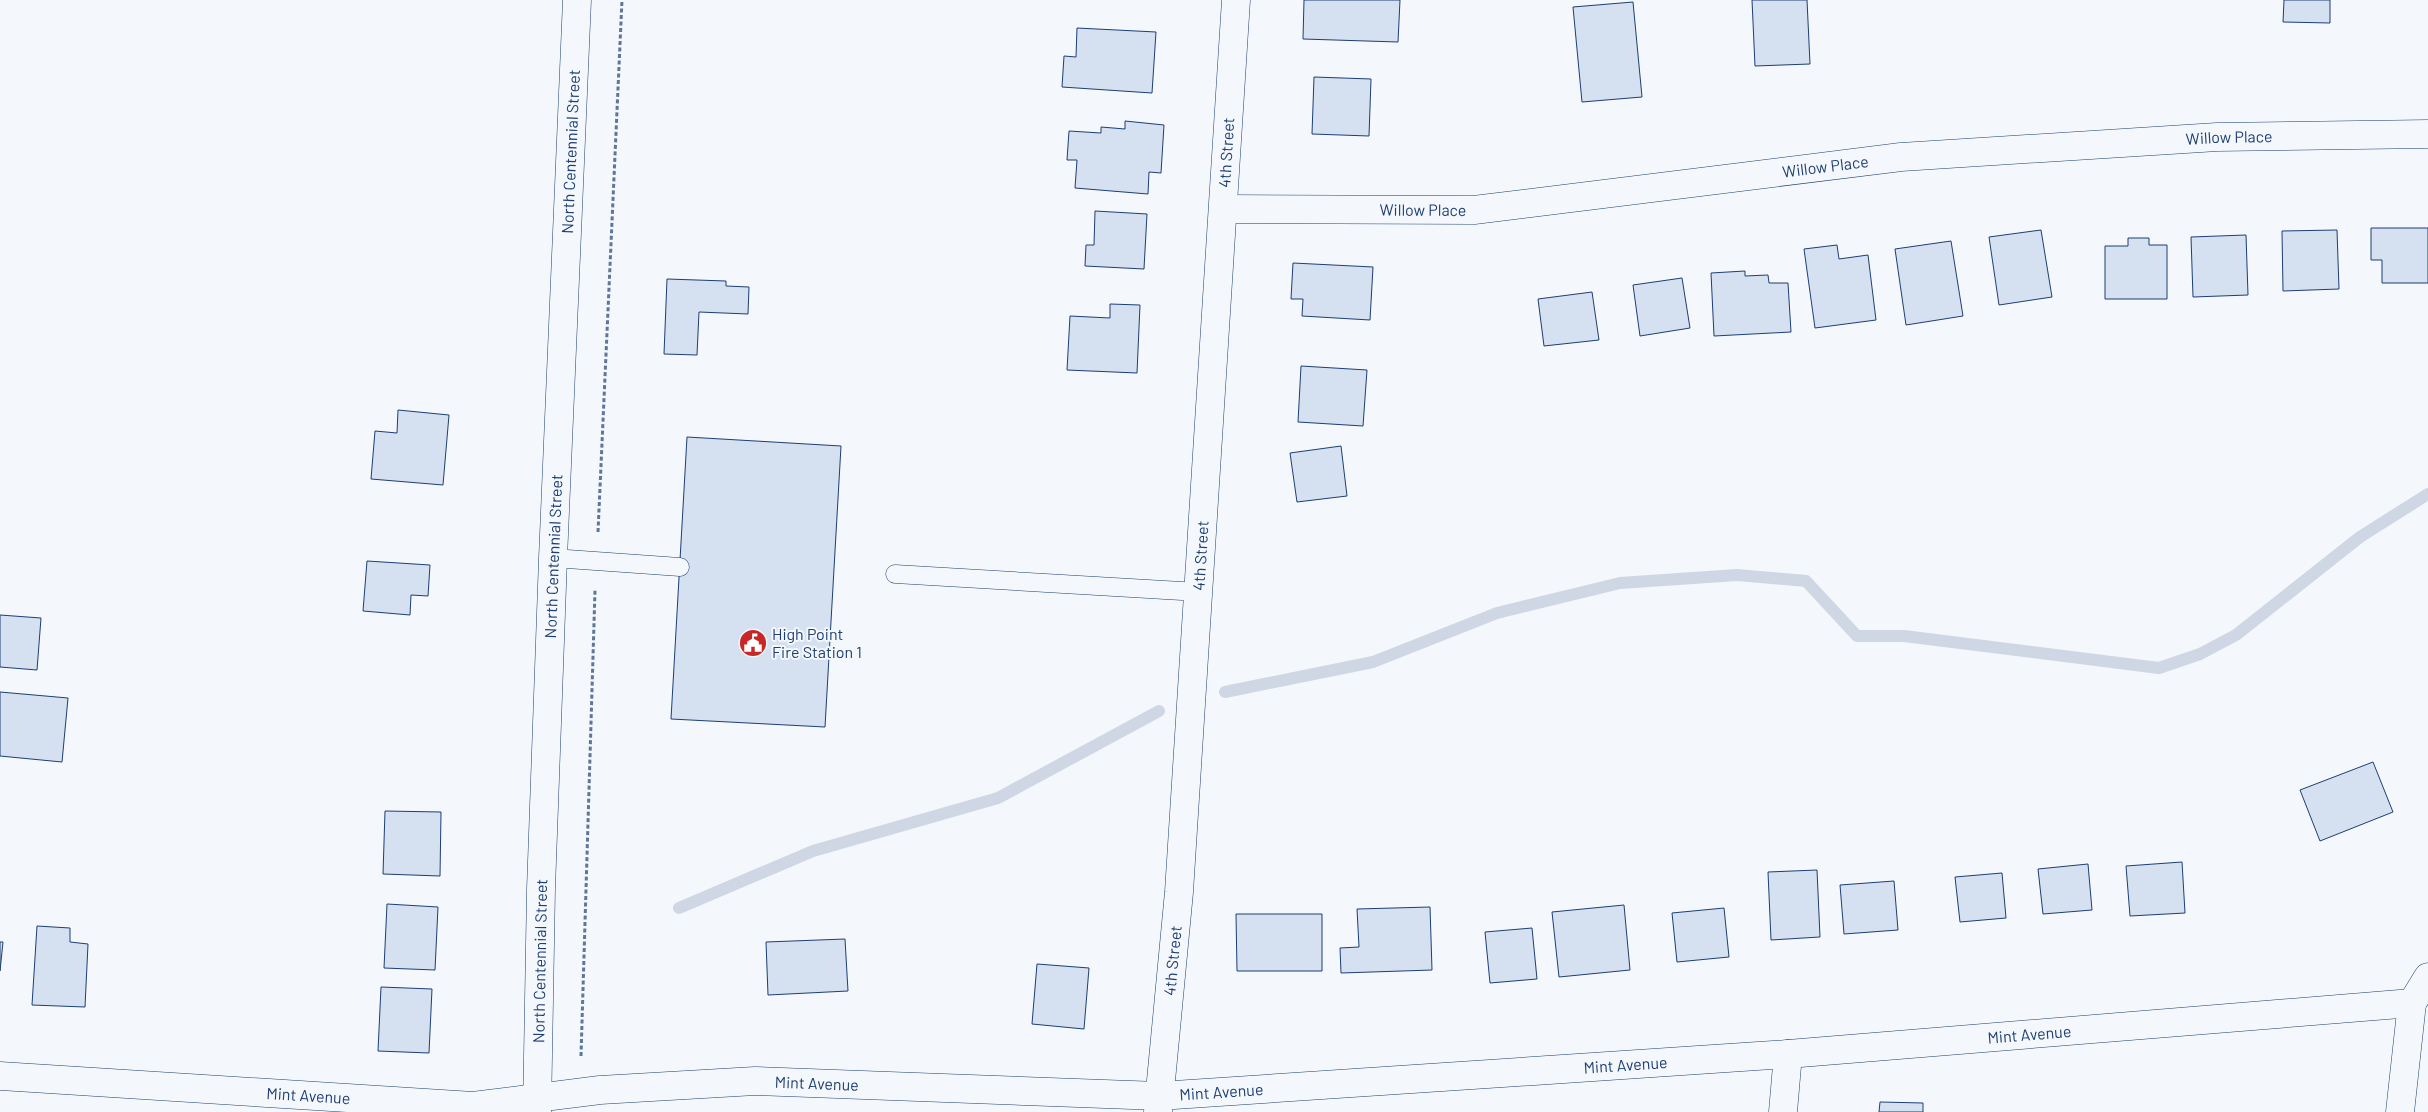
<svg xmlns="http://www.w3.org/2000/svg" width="2428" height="1112" font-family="Barlow,sans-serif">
  <rect width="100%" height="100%" fill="#f4f7fb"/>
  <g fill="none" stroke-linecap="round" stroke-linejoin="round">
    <g stroke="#cfd7e4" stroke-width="12">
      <polyline points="1225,692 1373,662 1497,613 1620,583 1737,575 1806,581 1857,636 1904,636 2159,668 2200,654 2236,635 2360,537 2428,494"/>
      <polyline points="679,908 813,851 998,798 1159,711"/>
    </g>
  </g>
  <g fill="#d5e0f0" stroke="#1d3f73">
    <polygon points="1304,0 1400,0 1398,42 1303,39"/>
    <polygon points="1752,0 1807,0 1810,64 1755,66"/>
    <polygon points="2284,0 2330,0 2330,23 2283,22"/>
    <polygon points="1633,2 1642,97 1582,102 1573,7"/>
    <polygon points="1077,28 1156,32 1152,93 1062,87 1064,56 1076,57"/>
    <polygon points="1314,77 1371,79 1369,136 1312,134"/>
    <polygon points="1125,121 1164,125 1161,173 1149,172 1148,194 1075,188 1077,160 1067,160 1069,131 1101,133 1101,127 1125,129"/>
    <polygon points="1095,211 1147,214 1144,269 1085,266 1086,245 1094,245"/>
    <polygon points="2371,228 2428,228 2428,283 2382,283 2382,260 2371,260"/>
    <polygon points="2041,230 2052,297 1999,305 1989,237"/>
    <polygon points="2337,230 2339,289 2283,291 2282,231"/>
    <polygon points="2246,235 2248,295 2193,297 2191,237"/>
    <polygon points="2128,238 2149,238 2149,245 2167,245 2167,299 2105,299 2105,246 2128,246"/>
    <polygon points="1951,241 1963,316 1906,325 1895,249"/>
    <polygon points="1837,245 1839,259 1868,255 1876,320 1815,328 1804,249"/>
    <polygon points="1293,263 1373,267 1370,320 1302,316 1303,299 1291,299"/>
    <polygon points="1745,271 1745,276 1768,275 1769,283 1788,283 1791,332 1714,336 1711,273"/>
    <polygon points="1682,278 1690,328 1640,336 1633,285"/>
    <polygon points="667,279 726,281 726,286 749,287 748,314 699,312 697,355 664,354"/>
    <polygon points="1592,292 1599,340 1544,346 1538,299"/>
    <polygon points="1110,304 1140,305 1137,373 1067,370 1070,316 1110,318"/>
    <polygon points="1301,366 1367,370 1363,426 1298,422"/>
    <polygon points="398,410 449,415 443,485 371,479 375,431 397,433"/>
    <polygon points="687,437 841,446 825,727 671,719"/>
    <polygon points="1341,446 1347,496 1297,502 1290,453"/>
    <polygon points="367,561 430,565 428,596 411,595 410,615 363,611"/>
    <polygon points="0,615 41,618 37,670 0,667"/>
    <polygon points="0,692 68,698 62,762 0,756"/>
    <polygon points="2373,762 2393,812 2320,841 2300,790"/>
    <polygon points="385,811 441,812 440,876 383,874"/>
    <polygon points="2182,862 2185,913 2130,916 2126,866"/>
    <polygon points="2088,864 2092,910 2043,914 2038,869"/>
    <polygon points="1817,870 1820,937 1771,940 1768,872"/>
    <polygon points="2002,873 2006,918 1960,922 1955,877"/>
    <polygon points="1894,881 1898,930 1844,934 1840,885"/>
    <polygon points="387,904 438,907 435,970 384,968"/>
    <polygon points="1624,905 1630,970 1559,977 1552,912"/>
    <polygon points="1430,907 1432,970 1341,973 1340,948 1359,947 1357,909"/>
    <polygon points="1724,908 1729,957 1677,962 1672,913"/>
    <polygon points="1236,914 1322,914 1322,971 1237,971"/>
    <polygon points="37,926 70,928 70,942 88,944 85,1007 32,1005"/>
    <polygon points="1532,928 1537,979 1490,983 1485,932"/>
    <polygon points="845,939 848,991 768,995 766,942"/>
    <polygon points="0,942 3,942 0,971"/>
    <polygon points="1037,964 1089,968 1084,1029 1032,1024"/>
    <polygon points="381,987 432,989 429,1053 378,1051"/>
    <polygon points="1880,1102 1923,1103 1923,1112 1879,1112"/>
  </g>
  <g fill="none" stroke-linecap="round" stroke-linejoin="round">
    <defs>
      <g id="service">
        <polyline points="553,558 680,567"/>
        <polyline points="895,574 1199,592"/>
      </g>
      <g id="minor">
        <path id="s1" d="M1224 209 1474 210 1901 157 2217 137 2428 134"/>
        <path id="s2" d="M0 1076 473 1106 600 1090 755 1081 1159 1096 1788 1054 2412 1003 2428 977"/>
        <path id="s3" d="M1158 1112 1179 892 1236 0"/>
        <polyline points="1783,1112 1788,1054"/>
        <polyline points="2400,1112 2412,1003"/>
      </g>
      <g id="secondary">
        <path id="s4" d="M537 1112 541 889 553 558 577 0"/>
      </g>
    </defs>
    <use href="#service" stroke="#1d3f73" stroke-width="19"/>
    <use href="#minor" stroke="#1d3f73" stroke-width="29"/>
    <use href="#secondary" stroke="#1d3f73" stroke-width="29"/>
    <g stroke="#5e769c" stroke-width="3" stroke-dasharray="4 2.5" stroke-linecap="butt">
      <polyline points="598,532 622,0"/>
      <polyline points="581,1056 595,590"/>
    </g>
    <use href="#service" stroke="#f4f7fb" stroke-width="18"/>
    <use href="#minor" stroke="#f4f7fb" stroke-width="28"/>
    <use href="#secondary" stroke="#f4f7fb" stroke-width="28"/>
  </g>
  <defs>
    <symbol id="civic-disc" viewBox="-11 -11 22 22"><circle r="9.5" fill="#c62828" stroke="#f4f7fb"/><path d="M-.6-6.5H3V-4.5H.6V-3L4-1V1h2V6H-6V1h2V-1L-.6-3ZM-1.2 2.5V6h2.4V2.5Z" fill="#fff"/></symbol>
  </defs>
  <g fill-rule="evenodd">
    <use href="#civic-disc" x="737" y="627" width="32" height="32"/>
  </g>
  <g text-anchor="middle" stroke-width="4" stroke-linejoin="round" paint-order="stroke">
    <g font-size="16" fill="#1d3f73" stroke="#f4f7fb">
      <text dy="6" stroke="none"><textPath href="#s1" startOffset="1009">Willow Place</textPath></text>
      <text dy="6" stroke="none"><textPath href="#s4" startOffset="961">North Centennial Street</textPath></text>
      <text dy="6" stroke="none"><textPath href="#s3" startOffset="962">4th Street</textPath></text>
      <text dy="6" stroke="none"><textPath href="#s1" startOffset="604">Willow Place</textPath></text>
      <text dy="6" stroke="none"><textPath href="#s1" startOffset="199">Willow Place</textPath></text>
      <text dy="6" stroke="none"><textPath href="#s4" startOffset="556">North Centennial Street</textPath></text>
      <text dy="6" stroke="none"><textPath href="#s3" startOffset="558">4th Street</textPath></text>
      <text dy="6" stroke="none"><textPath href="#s3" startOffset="152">4th Street</textPath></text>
      <text dy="6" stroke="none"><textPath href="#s4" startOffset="151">North Centennial Street</textPath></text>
      <text dy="6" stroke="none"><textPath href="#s2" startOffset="2034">Mint Avenue</textPath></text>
      <text dy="6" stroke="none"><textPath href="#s2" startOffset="1629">Mint Avenue</textPath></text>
      <text dy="6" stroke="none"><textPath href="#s2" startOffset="819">Mint Avenue</textPath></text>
      <text dy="6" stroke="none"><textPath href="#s2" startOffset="1224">Mint Avenue</textPath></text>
      <text dy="6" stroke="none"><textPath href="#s2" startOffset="309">Mint Avenue</textPath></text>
    </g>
    <g font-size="16" fill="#1d3f73" stroke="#f4f7fb" text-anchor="start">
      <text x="772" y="640">High Point<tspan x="772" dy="18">Fire Station 1</tspan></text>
    </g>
  </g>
</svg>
